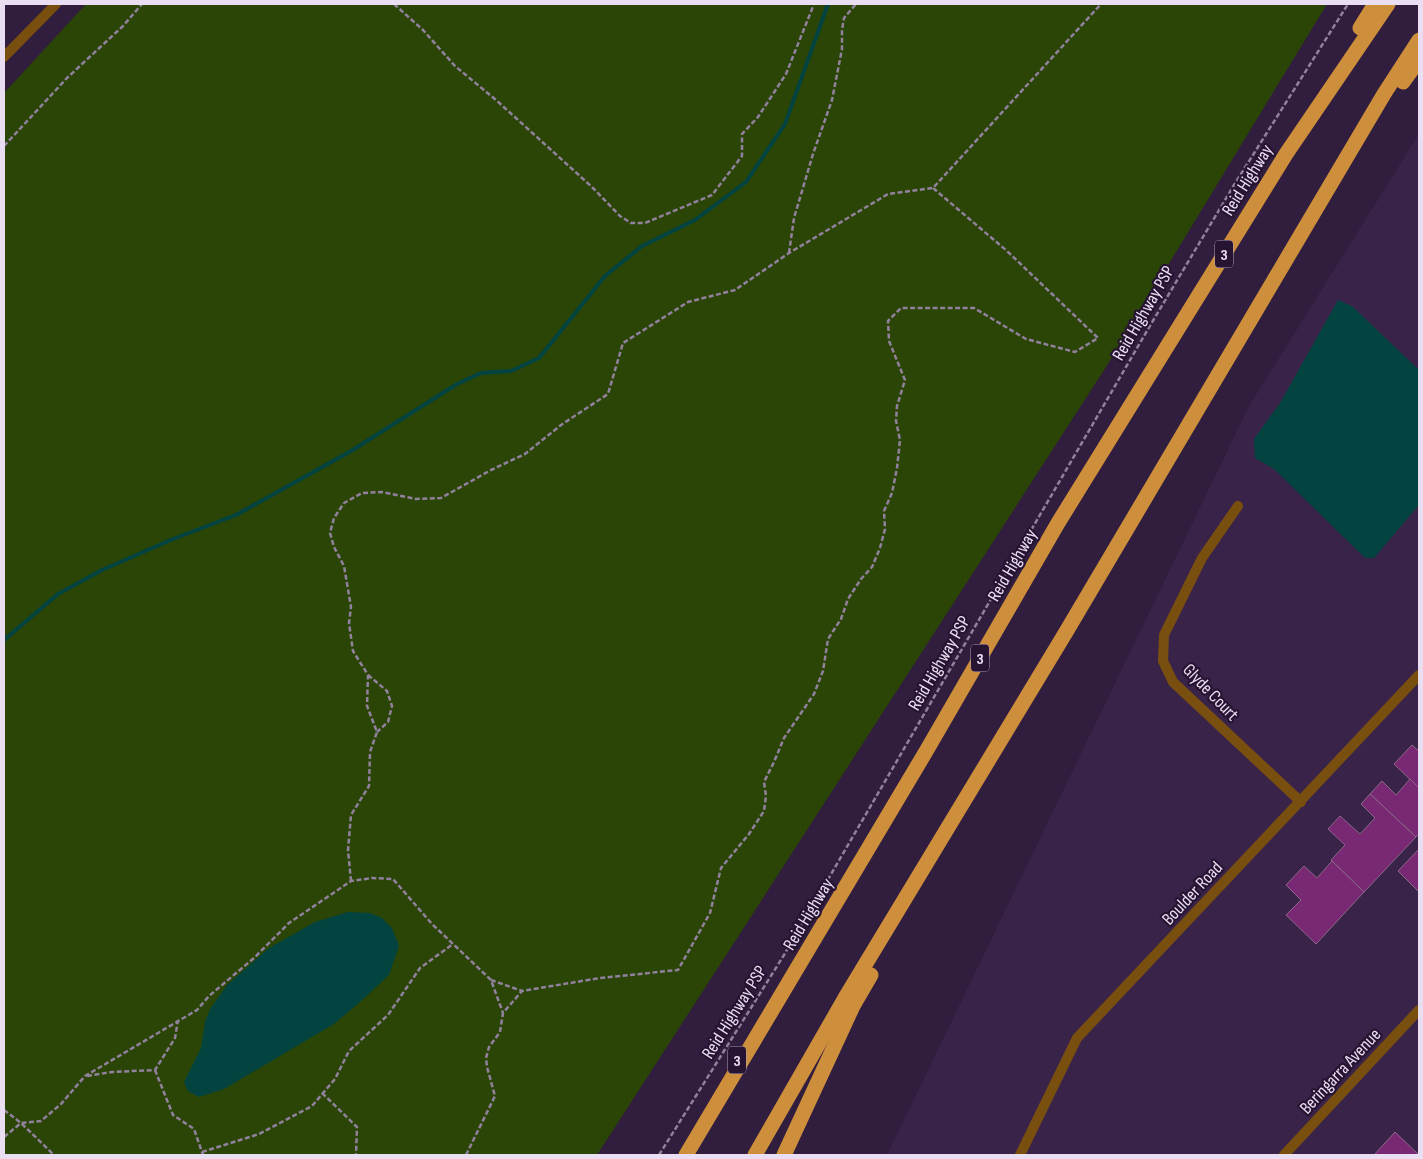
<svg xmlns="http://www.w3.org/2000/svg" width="1423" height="1159" font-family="'Sofia Sans Condensed',sans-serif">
  <rect width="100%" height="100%" fill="#311d3d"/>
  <polygon fill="#3a2349" points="1419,134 1419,1155 887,1155 1249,406"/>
  <polygon fill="#2b4507" points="86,4 1327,4 1106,367 597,1155 4,1155 4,93"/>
  <g fill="#034340">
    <polygon points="1338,300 1352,306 1419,370 1419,505 1374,558 1365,558 1274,469 1255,458 1254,439 1280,403"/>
    <polygon points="348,912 370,913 382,918 392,928 399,946 389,975 359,1003 334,1024 224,1089 199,1097 188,1091 184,1082 201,1048 205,1022 210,1009 227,985 269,948 315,922"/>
  </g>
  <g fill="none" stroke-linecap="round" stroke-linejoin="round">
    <polyline stroke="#034340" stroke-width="4" points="4,640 58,594 102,570 173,539 236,515 351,451 457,384 481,373 511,371 539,358 605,276 642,246 695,220 746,182 785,124 828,4"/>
  </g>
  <g fill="#792873" stroke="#8b6887">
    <polygon points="1412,745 1419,751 1419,788 1394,764"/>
    <polygon points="1410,779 1419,788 1419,834 1416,837 1370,794 1382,781 1396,795"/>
    <polygon points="1370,794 1416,837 1364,892 1331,860 1345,845 1328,829 1340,816 1360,834 1375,818 1361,804"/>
    <polygon points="1419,849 1419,892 1398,871"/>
    <polygon points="1332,861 1364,892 1316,944 1286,915 1301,900 1286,885 1304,866 1317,878"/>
    <polygon points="1395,1132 1419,1155 1374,1155"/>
  </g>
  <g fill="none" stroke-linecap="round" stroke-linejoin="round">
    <g stroke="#91819c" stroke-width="2.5" stroke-dasharray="5 2.5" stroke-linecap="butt">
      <polyline points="394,4 423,30 455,66 496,100 592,187 620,216 631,223 645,223 712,195 742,156 742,134 758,117 786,74 814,4"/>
      <polyline points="4,146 67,78 123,26 142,4"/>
      <polyline points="789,253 794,218 813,154 832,100 842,49 842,30 844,18 856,4"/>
      <polyline points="368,675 387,691 392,706 388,722 377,732"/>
      <polyline points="351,881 348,850 351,815 369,786 370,752 377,732 367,706 368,675 353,651 349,623 351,607 344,566 334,547 330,533 334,518 344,503 362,493 382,492 416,499 441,498 491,470 525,454 561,425 608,394 623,343 688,302 735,290 789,253 888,194 933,188 1101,4"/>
      <polyline points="491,980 522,991"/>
      <polyline points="155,1070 173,1115 194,1129 203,1155"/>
      <polyline points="87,1076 112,1072 155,1070 175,1038 178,1020"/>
      <polyline points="322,1093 357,1127 356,1155"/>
      <polyline points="4,1110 21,1123 54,1155"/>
      <polyline points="4,1137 21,1123 41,1121 61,1104 85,1076 197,1010 209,996 254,958 289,923 351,881 372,878 393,879 432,924 491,980 503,1013"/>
      <polyline points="202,1152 259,1134 312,1106 335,1079 349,1051 388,1015 420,968 453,944"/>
      <polyline points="466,1155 495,1096 487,1067 486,1058 489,1047 500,1032 503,1013 522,991 600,978 678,970 710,913 721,868 749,834 764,811 766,796 764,782 774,762 784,738 814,694 823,671 828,639 841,619 848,599 861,579 872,567 880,548 885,529 884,511 892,493 897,468 900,440 896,421 897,406 905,380 889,341 888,321 901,308 974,308 1026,339 1075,352 1098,338 1007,251 933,188"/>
      <polyline points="659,1155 784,955 1151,324 1234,185 1348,4"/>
    </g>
    <g stroke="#794f10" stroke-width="10">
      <polyline points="4,57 56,4"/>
      <polyline points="1238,506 1202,558 1164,635 1163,661 1173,682 1301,802"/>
      <polyline points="1020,1155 1077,1038 1419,675"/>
      <polyline points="1284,1155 1419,1010"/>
    </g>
    <g stroke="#cd8f3c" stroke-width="15">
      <polyline points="1360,28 1375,4"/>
      <polyline points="1403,82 1419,60"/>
      <polyline points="686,1155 928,748 1058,523 1286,154 1388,4"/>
      <polyline points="755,1155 845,998 1066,632 1384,94 1419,40"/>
      <polyline points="784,1155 853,1006 871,975"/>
    </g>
  </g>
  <g text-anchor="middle" stroke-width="4.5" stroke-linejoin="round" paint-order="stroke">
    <g fill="#271433" stroke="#b0a1b9" stroke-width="1">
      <rect x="1215" y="240.5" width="18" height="27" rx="4"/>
      <rect x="971" y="644.5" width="18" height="27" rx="4"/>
      <rect x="728" y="1046.5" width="18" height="27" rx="4"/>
    </g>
    <g font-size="16" font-weight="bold" fill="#eadef3">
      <text x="1224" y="260">3</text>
      <text x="980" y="664">3</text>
      <text x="737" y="1066">3</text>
    </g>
    <g font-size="18" fill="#eadef3" stroke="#271433">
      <text transform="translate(1247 180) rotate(-58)" y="6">Reid Highway</text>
      <text transform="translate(1143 313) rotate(-60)" y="6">Reid Highway PSP</text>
      <text transform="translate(1012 565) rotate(-60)" y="6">Reid Highway</text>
      <text transform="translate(939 663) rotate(-60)" y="6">Reid Highway PSP</text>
      <text transform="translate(1211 692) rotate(46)" y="6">Glyde Court</text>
      <text transform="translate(1192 893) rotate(-47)" y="6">Boulder Road</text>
      <text transform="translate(808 914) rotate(-59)" y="6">Reid Highway</text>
      <text transform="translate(734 1012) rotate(-58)" y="6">Reid Highway PSP</text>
      <text transform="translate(1340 1071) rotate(-47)" y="6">Beringarra Avenue</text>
    </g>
  </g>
  <rect width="1423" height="1159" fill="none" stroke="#eadef3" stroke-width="10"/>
</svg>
